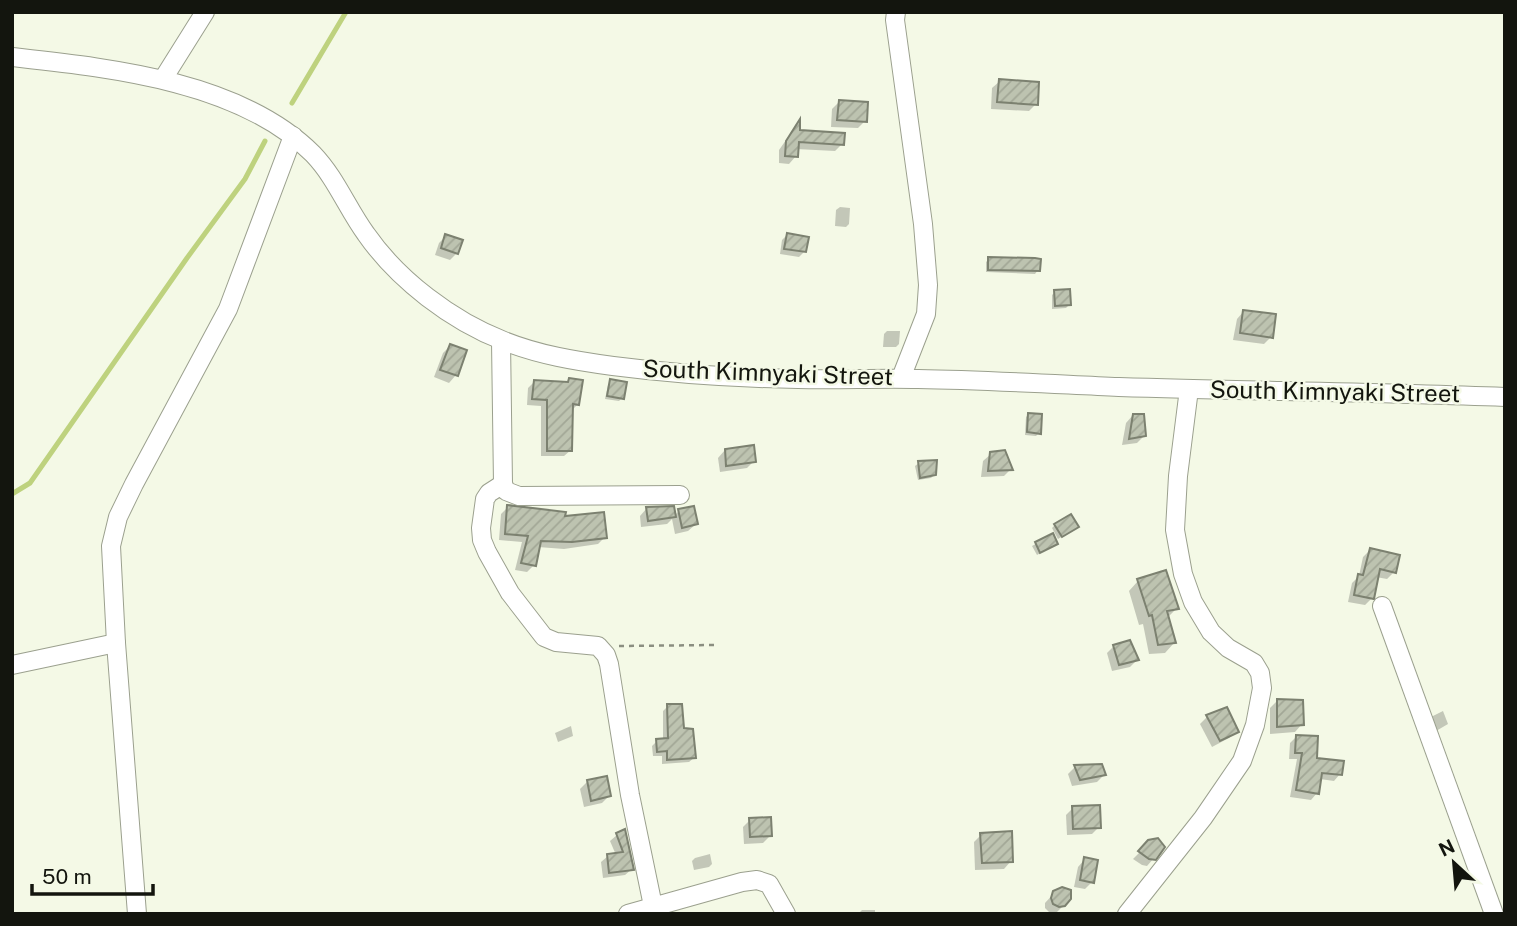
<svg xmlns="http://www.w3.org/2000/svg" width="1517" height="926" font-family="'Public Sans',sans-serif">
  <defs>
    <pattern id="building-hatch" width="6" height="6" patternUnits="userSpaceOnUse" patternTransform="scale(1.75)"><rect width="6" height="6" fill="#bdc3b0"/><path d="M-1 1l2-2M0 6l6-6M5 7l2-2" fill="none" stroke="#a2a796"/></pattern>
  </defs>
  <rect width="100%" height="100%" fill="#f4f9e6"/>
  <g fill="#0003">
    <polygon points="1000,81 1036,104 1029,111 991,109 992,88"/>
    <polygon points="839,102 865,121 858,128 831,127 832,109"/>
    <polygon points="798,123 798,131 842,144 835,151 796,149 796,156 789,164 779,163 779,150"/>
    <polygon points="840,207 850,208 849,224 846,227 835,226 836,210"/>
    <polygon points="787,235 804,252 799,257 780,254 782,240"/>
    <polygon points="446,236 457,253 450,260 435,255 439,243"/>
    <polygon points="989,259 1038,270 1035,274 986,272 986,262"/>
    <polygon points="1055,292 1069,305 1066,308 1052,309 1052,295"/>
    <polygon points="1244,311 1271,337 1264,344 1233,340 1237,319"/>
    <polygon points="887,331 900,331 899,344 896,347 883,347 884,334"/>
    <polygon points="450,346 465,351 456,375 449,383 434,377 443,353"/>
    <polygon points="570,380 578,404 571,411 571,450 564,456 541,456 541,406 527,405 528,388 534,382 566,383"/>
    <polygon points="611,381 622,398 619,401 605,399 608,385"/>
    <polygon points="1029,414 1039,433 1036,436 1025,435 1026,417"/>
    <polygon points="1133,415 1144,436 1137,443 1122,445 1126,423"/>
    <polygon points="725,450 754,461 747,468 720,472 718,458"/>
    <polygon points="991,454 1011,469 1004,476 981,477 983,461"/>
    <polygon points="919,463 935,474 931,478 918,480 915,466"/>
    <polygon points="508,507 563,518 605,537 598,544 564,549 538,547 534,565 527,572 515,570 522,542 499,540 501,514"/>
    <polygon points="647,508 674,516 679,511 696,524 688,531 675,534 672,519 667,524 641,527 640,516"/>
    <polygon points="1055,525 1073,530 1058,539 1052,528"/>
    <polygon points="1052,535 1056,544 1037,555 1032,546"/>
    <polygon points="1370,550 1394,572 1387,579 1376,577 1372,598 1365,605 1348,602 1352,583 1359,576 1363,557"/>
    <polygon points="1138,581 1177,608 1167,618 1174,643 1165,653 1149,654 1143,624 1139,625 1129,591"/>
    <polygon points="1114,646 1137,660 1130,667 1112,671 1107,653"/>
    <polygon points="1278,700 1302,724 1295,732 1270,734 1270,708"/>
    <polygon points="668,706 695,757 689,762 662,764 662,756 653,756 652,746 657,741 663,740 663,711"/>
    <polygon points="1443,711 1448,724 1436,731 1431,717"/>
    <polygon points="1207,717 1237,731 1229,738 1212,747 1200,724"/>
    <polygon points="571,726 573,736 558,742 555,733"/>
    <polygon points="1296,737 1315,759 1340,774 1334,781 1320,779 1317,793 1311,800 1290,797 1297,759 1289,759 1290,743"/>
    <polygon points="1100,766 1104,775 1097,782 1072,786 1068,774 1075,767"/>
    <polygon points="587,782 609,796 602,803 584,807 580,789"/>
    <polygon points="1073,808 1099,827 1092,834 1067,835 1066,815"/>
    <polygon points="750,820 771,835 763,843 744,844 743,827"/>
    <polygon points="624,832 632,869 625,875 603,878 601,862 608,856 616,855 610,841 617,835"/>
    <polygon points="981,835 1011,861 1004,869 975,870 974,842"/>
    <polygon points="1152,840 1154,858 1147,866 1142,865 1133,859"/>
    <polygon points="710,854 712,864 709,867 694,870 692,861 695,858"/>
    <polygon points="1085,859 1092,882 1085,889 1074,887 1078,867"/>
    <polygon points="1056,891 1068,901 1056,913 1051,914 1045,908 1045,903"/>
    <polygon points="862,910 875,910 875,914 858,914"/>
  </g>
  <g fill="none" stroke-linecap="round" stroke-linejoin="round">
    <g stroke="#bed27e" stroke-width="5">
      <polyline points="292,103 346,12"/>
      <polyline points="12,494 30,483 187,258 245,179 265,141"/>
    </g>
  </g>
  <g fill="url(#building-hatch)" stroke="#7c8170" stroke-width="2">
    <polygon points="999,79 1039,82 1038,105 997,102"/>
    <polygon points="839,100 868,102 867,122 837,120"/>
    <polygon points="800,119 800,130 845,133 844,145 799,142 798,157 785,156 786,141"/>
    <polygon points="787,233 809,237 806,252 784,249"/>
    <polygon points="445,234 463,240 458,254 441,248"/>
    <polygon points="988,257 1035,258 1041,259 1040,271 988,270"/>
    <polygon points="1070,289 1071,305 1055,306 1054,290"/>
    <polygon points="1243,310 1276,314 1273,338 1240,333"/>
    <polygon points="450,344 467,350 458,376 440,370"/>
    <polygon points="569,378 583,380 579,405 573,404 572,451 547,451 547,400 532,399 534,380 568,382"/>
    <polygon points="610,379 627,382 624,399 607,396"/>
    <polygon points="1028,413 1042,414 1041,434 1027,432"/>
    <polygon points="1133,414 1144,414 1146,436 1129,439"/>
    <polygon points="754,445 756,462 726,466 725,449"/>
    <polygon points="1005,450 1013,470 988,471 990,452"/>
    <polygon points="937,460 936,475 920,478 918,461"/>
    <polygon points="507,505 566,512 565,516 604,512 607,538 572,542 541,541 536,566 521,563 528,536 505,534"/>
    <polygon points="674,506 676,517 648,521 646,507"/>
    <polygon points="694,506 698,524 682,528 678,509"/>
    <polygon points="1071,514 1079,527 1062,537 1054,524"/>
    <polygon points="1053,533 1058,544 1040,553 1035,542"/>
    <polygon points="1370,548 1400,555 1396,573 1380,569 1374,599 1354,595 1358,574 1363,575"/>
    <polygon points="1166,570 1179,609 1167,611 1176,643 1158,645 1152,615 1149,616 1137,579"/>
    <polygon points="1130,640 1139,660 1119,665 1113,645"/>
    <polygon points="1277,699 1303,700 1304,725 1277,727"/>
    <polygon points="667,704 682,704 684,728 693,729 696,758 667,760 667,751 657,752 656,739 668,738"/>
    <polygon points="1227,707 1239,732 1220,741 1206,715"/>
    <polygon points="1296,735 1318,736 1317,758 1344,761 1342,775 1322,773 1319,794 1296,790 1302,753 1295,753"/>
    <polygon points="1102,764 1106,775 1080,780 1074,765"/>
    <polygon points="607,776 611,796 591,801 587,780"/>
    <polygon points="1100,805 1101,828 1073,829 1072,806"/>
    <polygon points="771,817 772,836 750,837 749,818"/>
    <polygon points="625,829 634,870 609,873 607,854 623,852 616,833"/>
    <polygon points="1012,831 1013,862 982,863 980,833"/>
    <polygon points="1158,838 1165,847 1156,860 1149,859 1138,851 1148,840"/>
    <polygon points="1084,857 1098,860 1094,883 1080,880"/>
    <polygon points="1062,887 1071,890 1071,899 1065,906 1059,907 1053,904 1051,898 1053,891"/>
  </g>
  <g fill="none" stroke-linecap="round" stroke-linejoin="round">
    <defs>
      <g id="minor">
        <polyline points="896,12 895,20 923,224 928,285 926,314 901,378"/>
        <path d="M12 57C110 68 240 81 313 154 336 178 347 208 366 234 398 280 452 321 504 341 539 355 576 361 613 366 675 374 736 378 798 379 838 380 878 378 918 379 985 380 1052 384 1119 387 1248 391 1376 392 1505 397"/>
        <polyline points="163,79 205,12"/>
        <polyline points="501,341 503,484 506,491 519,496 680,495"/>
        <polyline points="503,484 489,493 485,499 481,528 482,540 487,552 510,593 544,637 556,642 598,646 606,655 609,664 630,795 653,906"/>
        <polyline points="1382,606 1494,914"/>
        <polyline points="12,665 116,643"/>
        <polyline points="137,914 116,643 111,546 118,517 134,484 228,309 293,136"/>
        <polyline points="628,914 742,882 757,880 769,884 786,914"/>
        <polyline points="1127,914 1203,818 1242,761 1255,725 1262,688 1260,673 1254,663 1228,648 1211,632 1193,602 1183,574 1175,530 1178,476 1189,389"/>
      </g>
    </defs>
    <use href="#minor" stroke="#9ba08e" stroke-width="20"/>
    <polyline stroke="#8a8e80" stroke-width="2.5" stroke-dasharray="5 5" stroke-linecap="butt" points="619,646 715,645"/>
    <use href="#minor" stroke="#fff" stroke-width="18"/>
  </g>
  <g text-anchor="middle" stroke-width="5" stroke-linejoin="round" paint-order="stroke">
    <g font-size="24" fill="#13150e" stroke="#f4f9e6">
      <text transform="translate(768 373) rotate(2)" y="8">South Kimnyaki Street</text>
      <text transform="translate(1335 392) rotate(1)" y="8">South Kimnyaki Street</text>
    </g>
  </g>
  <rect width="1517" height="926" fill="none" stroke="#13150e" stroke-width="28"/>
  <g transform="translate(1454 863) rotate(334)" stroke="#f4f9e6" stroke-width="5" paint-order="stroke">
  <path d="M0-5L12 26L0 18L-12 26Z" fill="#13150e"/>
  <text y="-10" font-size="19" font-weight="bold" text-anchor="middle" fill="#13150e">N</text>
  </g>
  <path d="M32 884v10h121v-10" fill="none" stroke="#13150e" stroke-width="3.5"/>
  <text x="42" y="884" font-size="21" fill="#13150e" stroke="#f4f9e6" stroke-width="5" paint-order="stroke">50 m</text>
</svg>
